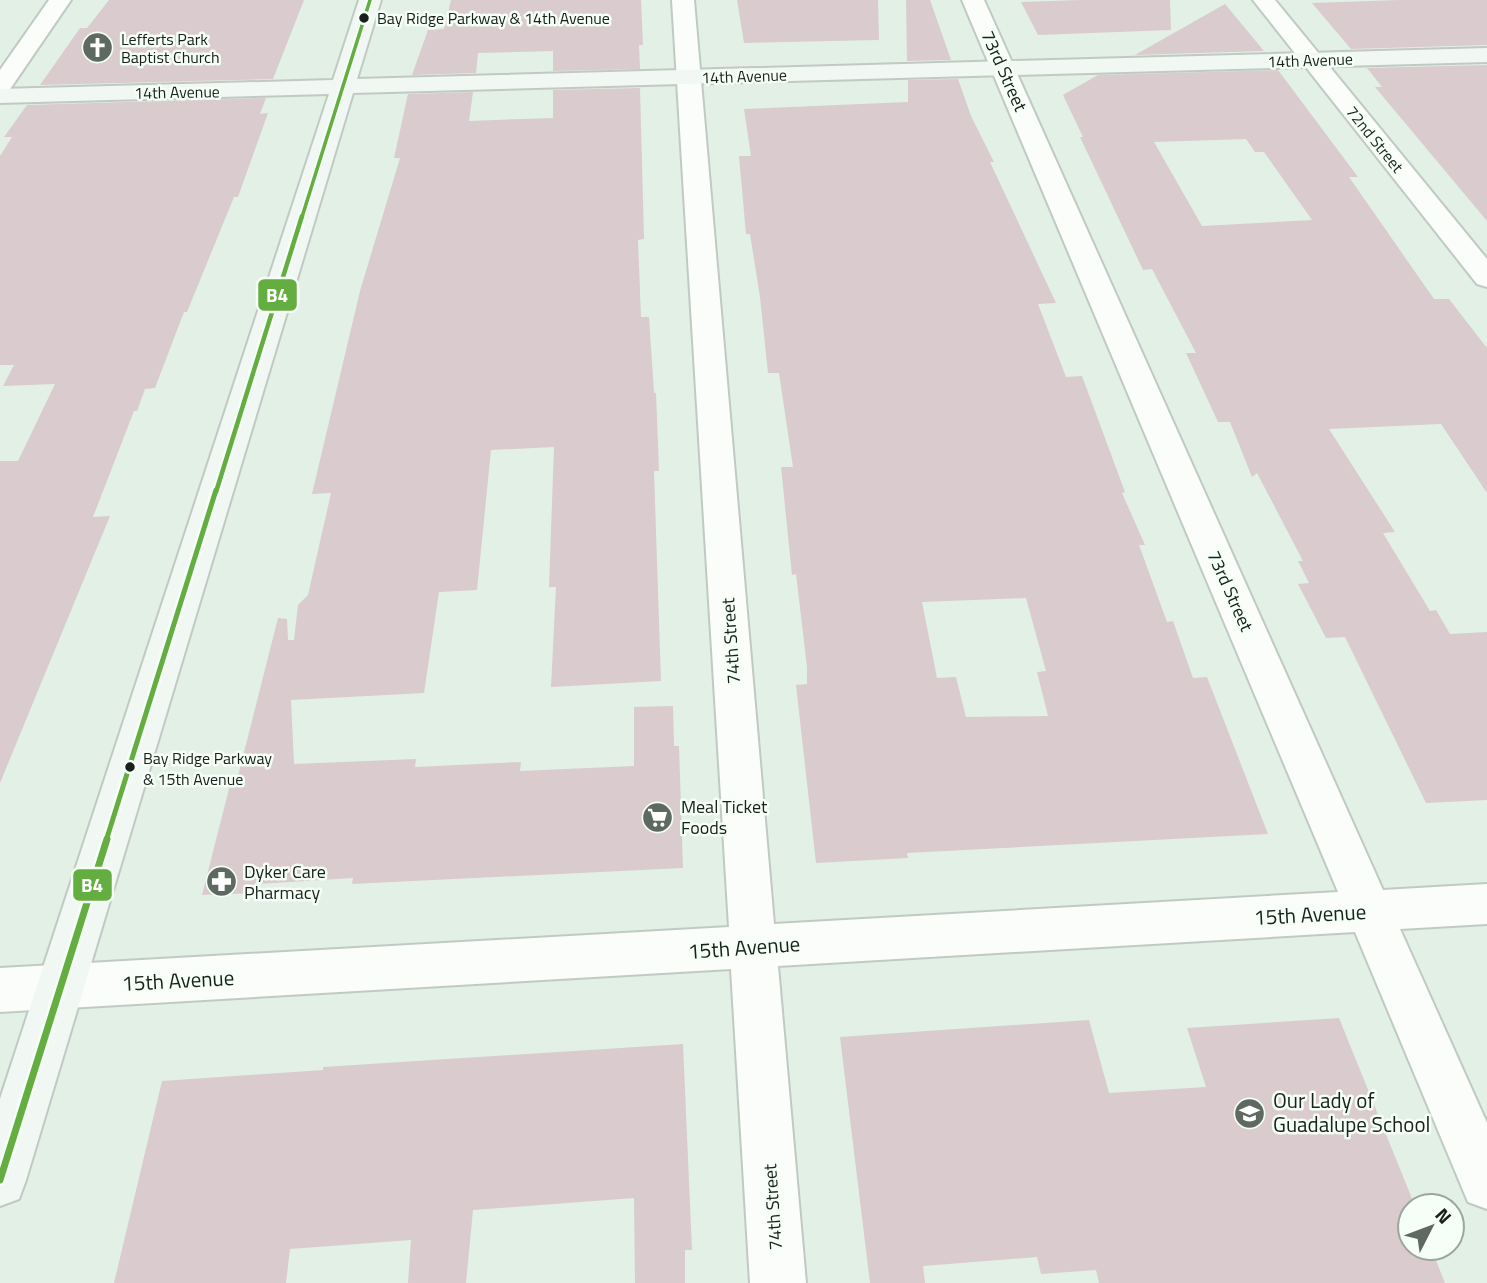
<svg xmlns="http://www.w3.org/2000/svg" width="1487" height="1283" font-family="'Titillium Web',sans-serif">
  <rect width="100%" height="100%" fill="#e3f0e6"/>
  <g fill="#d9cbce" fill-rule="evenodd">
    <polygon points="109,0 304,0 273,79 40,85 80,28 87,28"/>
    <polygon points="451,0 641,0 643,45 639,45 640,69 553,71 553,51 478,53 476,73 412,75 428,30 444,29"/>
    <polygon points="737,0 878,0 879,40 744,43"/>
    <polygon points="906,0 930,0 951,60 907,61"/>
    <polygon points="1081,0 1170,0 1171,30 1038,35 1021,2"/>
    <polygon points="1399,0 1487,0 1487,45 1351,49 1312,3"/>
    <polygon points="1225,4 1264,51 1135,55"/>
    <polygon points="1487,65 1487,221 1375,87 1382,87 1367,68"/>
    <path d="M1278 70 1358 177H1349L1434 299H1449L1487 348V493L1441 424 1329 429 1395 532 1383 533 1430 611 1436 610 1450 634 1487 632V800L1426 803 1345 637 1326 638 1298 584 1309 583 1298 561H1303L1257 473 1252 477 1230 422H1218L1186 353H1196L1152 269 1143 270 1080 137H1083L1063 95 1098 75ZM1246 139 1255 152H1264L1312 220 1202 226 1154 142Z"/>
    <path d="M958 79 971 116 994 162H990L1056 303 1038 304 1066 377 1082 376 1125 492 1122 493 1145 545H1139L1167 622 1173 621 1193 678 1207 677 1268 834 907 853 908 858 816 863 796 685 807 684V667L796 574 792 575 781 467H793L779 373H768L760 297 750 234H746L739 156H751L744 109 908 102V80ZM1026 598 1046 671 1037 672 1048 716 966 717 956 677 937 678 922 602Z"/>
    <polygon points="640,88 644,239 638,240 641,317 649,317 654,393 656,393 659,471 654,471 661,681 551,687 556,587 549,587 554,447 491,450 477,590 439,592 424,693 291,700 294,764 416,759 415,767 521,762 520,771 634,766 634,707 673,706 674,746 679,746 683,868 352,884 353,878 258,884 256,893 202,895 232,777 238,776 278,618 287,619 288,640 294,640 298,605 308,595 331,493 312,494 360,291 400,158 394,158 408,94 473,92 469,121 553,118 553,90"/>
    <polygon points="266,98 260,114 268,113 238,197 234,197 187,312 184,312 155,388 145,389 137,411 134,411 93,517 110,516 0,783 0,461 18,461 55,384 3,386 14,365 0,365 0,156 12,137 4,137 27,105"/>
    <polygon points="1339,1018 1415,1206 1410,1206 1410,1248 1431,1248 1445,1283 1099,1283 1096,1270 1041,1274 1037,1257 923,1266 925,1283 870,1283 840,1037 1089,1020 1109,1093 1206,1087 1187,1028"/>
    <polygon points="683,1044 692,1250 685,1250 685,1283 635,1283 634,1198 473,1210 466,1283 408,1283 411,1240 290,1249 286,1283 114,1283 162,1081 323,1070 323,1067"/>
  </g>
  <g fill="none" stroke-linecap="round" stroke-linejoin="round">
    <defs>
      <g id="minor">
        <polygon points="49,0 71,0 8,92 0,94 0,70"/>
        <polygon points="672,0 694,0 774,924 1338,892 962,0 984,0 1383,890 1487,884 1487,924 1400,929 1487,1123 1487,1209 1468,1202 1355,932 778,966 806,1283 750,1283 731,969 0,1012 0,968 729,927"/>
        <polygon points="1253,0 1275,0 1487,259 1487,287 1477,284"/>
      </g>
      <polygon id="secondary" points="359,0 381,0 357,79 1487,48 1487,62 353,93 26,1180 19,1199 0,1206 0,1099 329,94 0,103 0,89 333,80"/>
    </defs>
    <use href="#minor" stroke="#c0cac2" stroke-width="4"/>
    <use href="#secondary" stroke="#c0cac2" stroke-width="4"/>
    <use href="#minor" fill="#fbfdfb" fill-rule="evenodd"/>
    <use href="#secondary" fill="#f1f7f3" fill-rule="evenodd"/>
    <defs>
      <polyline id="bus-1-far3" points="302,217 370,0"/>
      <polyline id="bus-1-far2" points="216,492 302,216"/>
      <polyline id="bus-1-far1" points="106,841 216,490"/>
      <polyline id="bus-1" points="0,1180 107,839"/>
    </defs>
    <use href="#bus-1-far3" stroke="#f5fff7" stroke-width="7"/>
    <use href="#bus-1-far2" stroke="#f5fff7" stroke-width="9"/>
    <use href="#bus-1-far1" stroke="#f5fff7" stroke-width="10"/>
    <use href="#bus-1" stroke="#f5fff7" stroke-width="12"/>
    <use href="#bus-1-far3" stroke="#64ae41" stroke-width="3.5"/>
    <use href="#bus-1-far2" stroke="#64ae41" stroke-width="4.5"/>
    <use href="#bus-1-far1" stroke="#64ae41" stroke-width="5"/>
    <use href="#bus-1" stroke="#64ae41" stroke-width="7"/>
  </g>
  <defs>
    <symbol id="church-disc" viewBox="-11 -11 22 22"><circle r="9.5" fill="#5e6961" stroke="#f5fff7"/><path d="M-1.2-6h2.4v3.5h3.3v2.4h-3.3V6h-2.4V-.1h-3.3v-2.4h3.3Z" fill="#fff"/></symbol>
    <symbol id="supermarket-disc" viewBox="-11 -11 22 22"><circle r="9.5" fill="#5e6961" stroke="#f5fff7"/><path d="M-6-5.5h2.5l.6 2H6L4.5 2H-2.5L-4.4-4H-6ZM-1.5 3.2a1.3 1.3 0 1 0 .1 0ZM3 3.2a1.3 1.3 0 1 0 .1 0Z" fill="#fff"/></symbol>
    <symbol id="pharmacy-disc" viewBox="-11 -11 22 22"><circle r="9.5" fill="#5e6961" stroke="#f5fff7"/><path d="M-2-6h4v4h4v4h-4v4h-4v-4h-4v-4h4Z" fill="#fff"/></symbol>
    <symbol id="school-disc" viewBox="-11 -11 22 22"><circle r="9.5" fill="#5e6961" stroke="#f5fff7"/><path d="M0-5L7-2L0 1L-7-2ZM-4 1L0 2.5L4 1V4Q0 6-4 4Z" fill="#fff"/></symbol>
  </defs>
  <g fill-rule="evenodd">
    <use href="#church-disc" x="80" y="30" width="35" height="35"/>
    <use href="#supermarket-disc" x="640" y="800" width="35" height="35"/>
    <use href="#pharmacy-disc" x="204" y="864" width="35" height="35"/>
    <use href="#school-disc" x="1232" y="1096" width="35" height="35"/>
  </g>
  <g fill="#17201a" stroke="#f5fff7" stroke-width="2.5">
    <circle cx="364" cy="18" r="6"/>
    <circle cx="130" cy="767" r="6"/>
  </g>
  <g text-anchor="middle" stroke-width="5" stroke-linejoin="round" paint-order="stroke">
    <g font-size="16" fill="#17201a" stroke="#f5fff7" text-anchor="start">
      <text x="377" y="24">Bay Ridge Parkway &amp; 14th Avenue</text>
      <text x="143" y="764">Bay Ridge Parkway<tspan x="143" dy="21">&amp; 15th Avenue</tspan></text>
    </g>
    <g font-size="16" fill="#17201a" stroke="#f5fff7" text-anchor="start">
      <text x="121" y="45">Lefferts Park<tspan x="121" dy="18">Baptist Church</tspan></text>
    </g>
    <g font-size="16" fill="#17201a" stroke="#f5fff7">
      <text transform="translate(1310 60) rotate(-2)" y="6">14th Avenue</text>
      <text transform="translate(744 76) rotate(-2)" y="6">14th Avenue</text>
      <text transform="translate(177 92) rotate(-1)" y="6">14th Avenue</text>
      <text transform="translate(1375 139) rotate(51)" y="6">72nd Street</text>
    </g>
    <g font-size="18" fill="#17201a" stroke="#f5fff7">
      <text transform="translate(1004 71) rotate(66)" y="6">73rd Street</text>
      <text transform="translate(1230 591) rotate(66)" y="6">73rd Street</text>
      <text transform="translate(731 641) rotate(-94)" y="6">74th Street</text>
      <text transform="translate(773 1207) rotate(-94)" y="6">74th Street</text>
    </g>
    <g font-size="18" fill="#17201a" stroke="#f5fff7" text-anchor="start">
      <text x="681" y="813">Meal Ticket<tspan x="681" dy="21">Foods</tspan></text>
      <text x="244" y="878">Dyker Care<tspan x="244" dy="21">Pharmacy</tspan></text>
    </g>
    <g font-size="21" fill="#17201a" stroke="#f5fff7">
      <text transform="translate(1310 915) rotate(-3)" y="7">15th Avenue</text>
      <text transform="translate(744 948) rotate(-4)" y="7">15th Avenue</text>
      <text transform="translate(178 981) rotate(-3)" y="7">15th Avenue</text>
    </g>
    <g font-size="21" fill="#17201a" stroke="#f5fff7" text-anchor="start">
      <text x="1273" y="1108">Our Lady of<tspan x="1273" dy="24">Guadalupe School</tspan></text>
    </g>
  </g>
  <g stroke="#f5fff7" stroke-width="2.5">
    <rect x="257" y="278" width="41" height="34" rx="7" fill="#64ae41"/>
    <rect x="72" y="868" width="41" height="34" rx="7" fill="#64ae41"/>
  </g>
  <g font-size="19" text-anchor="middle" font-weight="bold" fill="#fff">
    <text x="277" y="302">B4</text>
    <text x="92" y="892">B4</text>
  </g>
  <g transform="translate(1431 1227) rotate(48)"><circle r="33" fill="#f5fff7" stroke="#9ca69f" stroke-width="2"/>
  <path d="M0-5L12 26L0 18L-12 26Z" fill="#5e6961"/>
  <text y="-10" font-size="19" font-weight="bold" text-anchor="middle" fill="#17201a">N</text>
  </g>
</svg>
